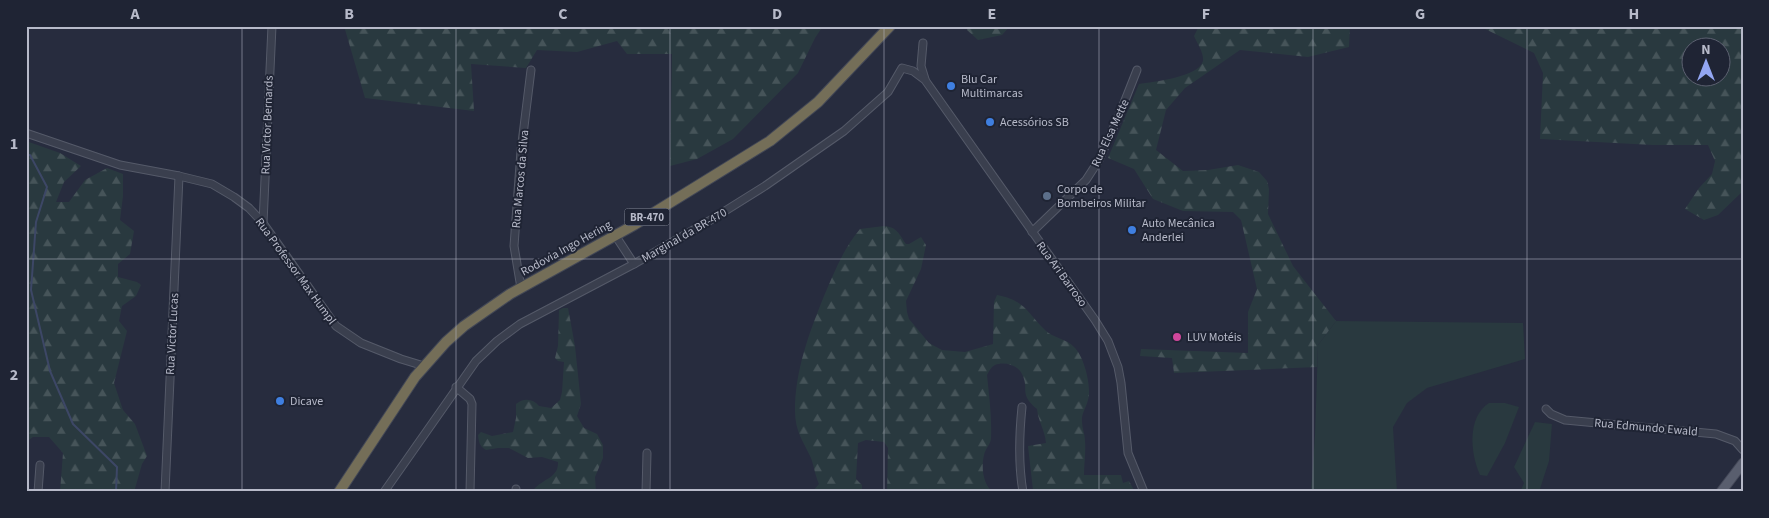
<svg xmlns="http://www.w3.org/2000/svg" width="1769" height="518" font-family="'Source Sans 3',sans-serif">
  <defs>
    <pattern id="forest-firs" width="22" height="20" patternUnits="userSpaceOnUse" patternTransform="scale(1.25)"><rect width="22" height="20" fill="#29393f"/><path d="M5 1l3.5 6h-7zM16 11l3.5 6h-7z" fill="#465459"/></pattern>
  </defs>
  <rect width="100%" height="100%" fill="#272c3e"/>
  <g fill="#29393f">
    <polygon points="1336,321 1523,323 1525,359 1427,388 1407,403 1393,427 1397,492 1311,492 1315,435 1318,345"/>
    <path d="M1489 403H1505L1519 407 1505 443 1487 476 1480 475C1470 453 1467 417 1489 403Z"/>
    <polygon points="1535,422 1552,424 1549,461 1539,492 1520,492 1524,483 1514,467"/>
  </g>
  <g fill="url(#forest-firs)" fill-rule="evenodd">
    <polygon points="344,26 823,26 815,38 798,73 733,139 697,159 670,166 672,54 627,54 617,41 577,52 537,50 526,68 471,64 474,111 365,98"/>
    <polygon points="968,26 1010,26 1002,35 978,40 967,30"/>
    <path d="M1199 26H1350L1349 47 1308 57 1240 50 1185 88 1166 110 1156 150 1183 171 1208 170 1238 165 1259 172 1267 181 1269 189 1268 214 1293 266 1336 321 1318 345 1317 367 1174 373 1172 358 1140 356 1141 349 1248 353V312L1257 289 1241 220 1233 212 1183 211 1153 199 1134 169 1108 158 1139 84C1153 82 1199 77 1203 61 1204 53 1197 43 1194 36Z"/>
    <path d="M1479 26H1743V191L1718 215 1704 220 1685 209 1699 188 1712 174 1715 161 1708 145H1653L1540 139 1543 73 1534 53ZM1692 48H1722V78H1692Z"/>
    <polygon points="26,141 60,153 81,166 64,182 56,202 69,202 85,180 107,168 123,174 123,196 120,220 134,231 130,254 118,264 118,277 137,282 141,285 136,296 122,306 119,321 127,331 114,383 123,410 135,424 147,456 142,464 134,492 60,492 63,453 49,437 33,437 26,442"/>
    <path d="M884 226C897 227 899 234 906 244H909L921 237 926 245 921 269 906 301 907 312 909 319 929 343 942 350 965 352 993 344 994 302 997 295C1025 300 1027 313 1045 330 1053 338 1067 339 1074 347 1084 356 1092 387 1088 400 1086 408 1081 414 1082 422 1082 428 1085 434 1085 441 1086 452 1084 464 1084 475H1121L1123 483 1129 481 1135 492H1047V489L1033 490 1028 446 1046 443C1045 430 1038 421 1037 409 1018 393 1030 390 1022 374 1018 365 1004 361 995 365 991 367 989 371 987 375 989 395 992 417 991 438 991 444 985 449 984 455 981 467 983 485 993 492H887L888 448 884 442 866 440 858 443 856 479 862 485V492H812L819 484C815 475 814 466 811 458 803 441 795 431 795 411 795 371 809 333 824 296 835 271 842 251 860 229Z"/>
    <path d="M563 308H568L575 346 581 404 577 416 584 428 597 434 603 445V458L595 477 596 492H532C540 479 559 479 558 462L542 457 528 458 509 448H498L486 450C479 446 479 442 478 435L481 432 492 436 513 432 516 418V404C523 398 533 398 539 406L551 408 560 400 562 392 564 362 558 361 555 358 558 346 559 310Z"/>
  </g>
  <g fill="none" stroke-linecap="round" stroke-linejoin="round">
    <polyline stroke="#3d4766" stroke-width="2" points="26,155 30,155 47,187 36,222 31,290 50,371 73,424 117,467 116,492"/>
    <defs>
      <g id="minor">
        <polyline points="923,43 921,66 925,79"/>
        <polyline points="26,133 120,165 179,176 212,184 234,197 249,208 263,223 336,326 361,343 401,359 424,366"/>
        <polyline points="263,223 272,26"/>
        <polyline points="1032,232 1086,180 1099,160 1120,113 1137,70"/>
        <polyline points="615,235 634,264"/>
        <polyline points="521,288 514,246 521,151 531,70"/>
        <polyline points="456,387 470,399 472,404 470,492"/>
        <path d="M1022 407C1019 436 1018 463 1023 492"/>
        <polyline points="1546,409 1551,414 1565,420 1716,434 1735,441 1743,450"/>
        <polyline points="38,492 40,465"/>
        <polyline points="165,492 179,176"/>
        <polyline points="384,492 476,361 497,341 520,324 634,264 709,221 765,186 844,131 888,92 902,68 913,71 925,80 1095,320 1108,341 1118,367 1121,383 1128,453 1144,492"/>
        <polyline points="516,492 516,489"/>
        <polyline points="646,492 647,453"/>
      </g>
      <polyline id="major" points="1721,492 1743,463"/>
      <polyline id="highway" points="339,492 415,377 446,342 464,326 510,294 634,225 770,141 818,102 890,26"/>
    </defs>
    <use href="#minor" stroke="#555a69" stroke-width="9"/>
    <use href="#major" stroke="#444858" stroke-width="11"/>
    <use href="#highway" stroke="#424756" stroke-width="12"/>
    <use href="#minor" stroke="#3a3f4e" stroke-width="7"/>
    <use href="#major" stroke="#595e6e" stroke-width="9"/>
    <use href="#highway" stroke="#746e58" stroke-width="10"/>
  </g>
  <path fill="none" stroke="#b7bac9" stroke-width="1" stroke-opacity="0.55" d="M242 26V492M456 26V492M670 26V492M884 26V492M1099 26V492M1313 26V492M1527 26V492M26 259H1743"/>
  <g fill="#3f7fe0" stroke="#1f2434" stroke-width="2">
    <circle cx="951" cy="86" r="5"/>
    <circle cx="990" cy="122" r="5"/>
    <circle cx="1132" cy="230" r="5"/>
    <circle cx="280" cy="401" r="5"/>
  </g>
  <circle fill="#5c6f8a" stroke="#1f2434" stroke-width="2" cx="1047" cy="196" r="5"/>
  <circle fill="#d1479c" stroke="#1f2434" stroke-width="2" cx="1177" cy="337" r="5"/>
  <g text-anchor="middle" stroke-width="4" stroke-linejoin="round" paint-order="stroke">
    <rect fill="#1f2434" stroke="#898d9c" stroke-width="1" x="624.5" y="208.5" width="45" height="17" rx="4"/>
    <g font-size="11" font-weight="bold" fill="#b7bac9">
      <text x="647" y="221">BR-470</text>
    </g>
    <g font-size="12" fill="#b7bac9" stroke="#1f2434" text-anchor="start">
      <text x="961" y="83">Blu Car<tspan x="961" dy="14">Multimarcas</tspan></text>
      <text x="1000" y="126">Acessórios SB</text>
      <text x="1057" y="193">Corpo de<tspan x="1057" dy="14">Bombeiros Militar</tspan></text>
      <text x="1142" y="227">Auto Mecânica<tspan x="1142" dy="14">Anderlei</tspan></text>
      <text x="1187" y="341">LUV Motéis</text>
      <text x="290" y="405">Dicave</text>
    </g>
    <g font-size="12" fill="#b7bac9" stroke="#1f2434">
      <text transform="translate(267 125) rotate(-88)" y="4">Rua Victor Bernards</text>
      <text transform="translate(1110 133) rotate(-65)" y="4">Rua Elsa Mette</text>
      <text transform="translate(520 179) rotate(-85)" y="4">Rua Marcos da Silva</text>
      <text transform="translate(684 235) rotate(-30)" y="4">Marginal da BR-470</text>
      <text transform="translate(566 248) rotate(-29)" y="4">Rodovia Ingo Hering</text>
      <text transform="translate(296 271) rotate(54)" y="4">Rua Professor Max Humpl</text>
      <text transform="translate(1062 274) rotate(54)" y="4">Rua Ari Barroso</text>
      <text transform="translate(172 334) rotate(-87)" y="4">Rua Victor Lucas</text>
      <text transform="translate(1646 427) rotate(5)" y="4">Rua Edmundo Ewald</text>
    </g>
  </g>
  <rect width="1769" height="518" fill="none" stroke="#1f2434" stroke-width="55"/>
  <g transform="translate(1706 62)"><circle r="24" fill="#1f2434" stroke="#5c6070"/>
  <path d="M0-4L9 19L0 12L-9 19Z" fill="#93a6f2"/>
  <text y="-8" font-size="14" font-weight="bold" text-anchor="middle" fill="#b7bac9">N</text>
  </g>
  <rect x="28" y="28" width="1714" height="462" fill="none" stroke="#b7bac9" stroke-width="2"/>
  <g font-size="16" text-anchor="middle" font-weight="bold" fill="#b7bac9">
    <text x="135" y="19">A</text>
    <text x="349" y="19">B</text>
    <text x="563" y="19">C</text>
    <text x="777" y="19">D</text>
    <text x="992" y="19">E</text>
    <text x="1206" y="19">F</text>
    <text x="1420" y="19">G</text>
    <text x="1634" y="19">H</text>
    <text x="14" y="149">1</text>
    <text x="14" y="380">2</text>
  </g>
</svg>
